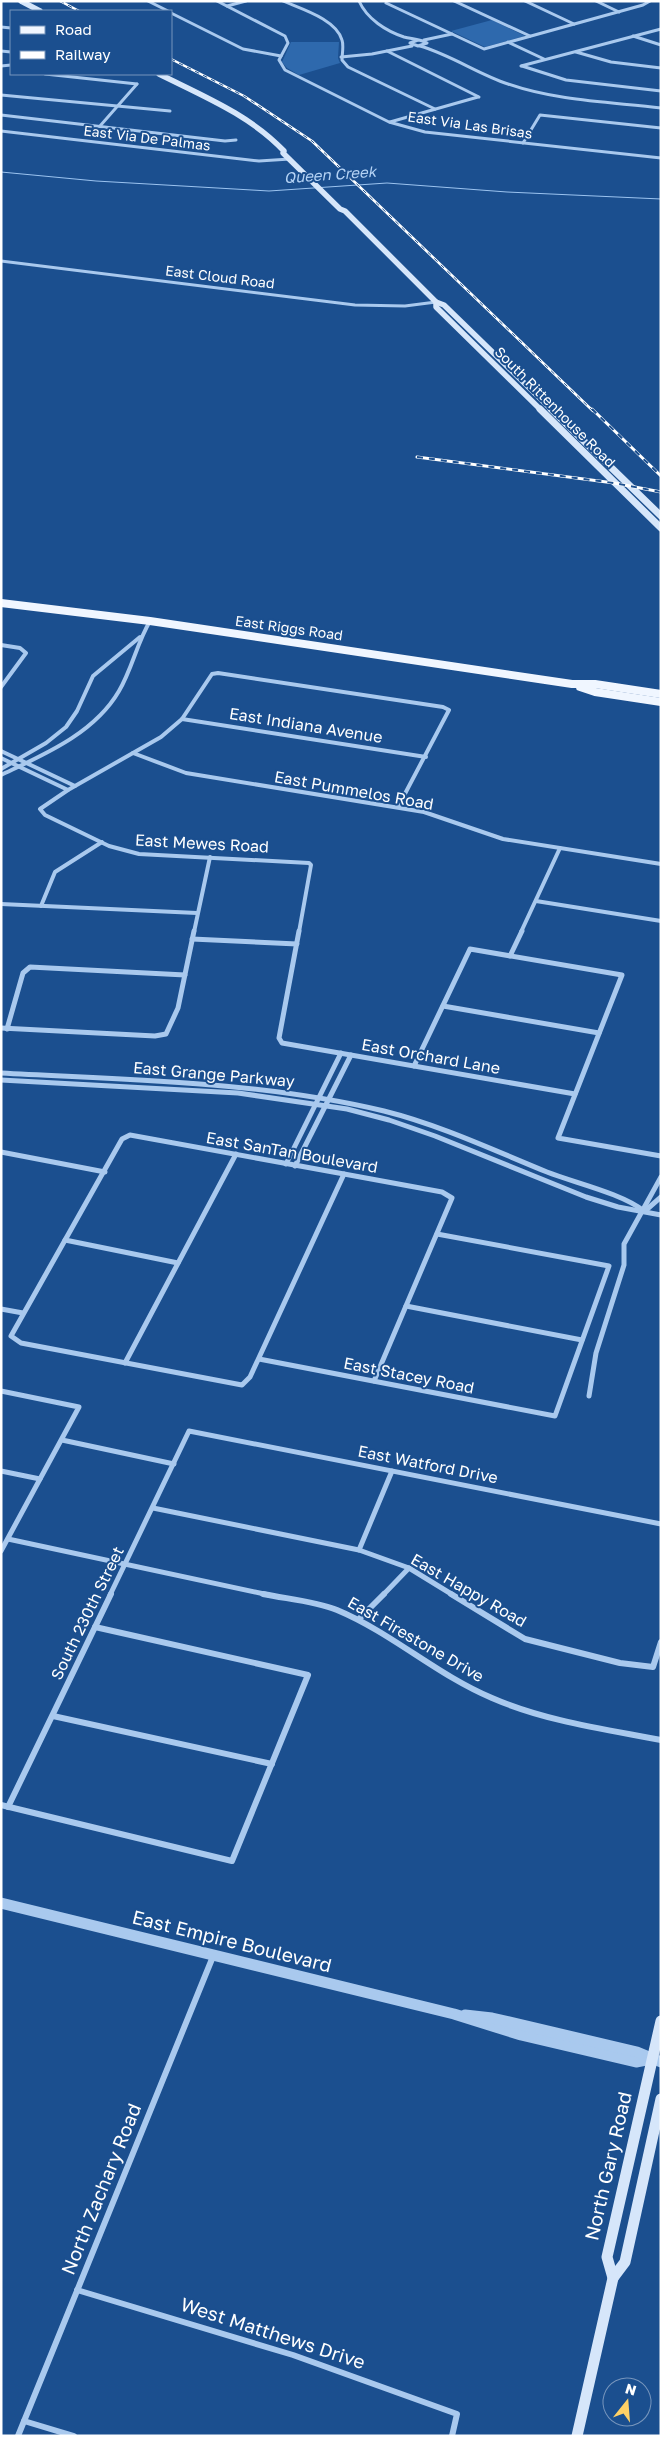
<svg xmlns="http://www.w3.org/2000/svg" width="662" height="2437" font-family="'Golos Text',sans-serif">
  <rect width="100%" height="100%" fill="#1b4f8f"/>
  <g fill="#2e69ad">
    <polygon points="492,20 525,36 485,47 451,31"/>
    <polygon points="291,42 339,42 338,58 340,63 299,75 287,68 282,62"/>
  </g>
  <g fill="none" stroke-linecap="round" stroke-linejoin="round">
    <polyline stroke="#9cc4f0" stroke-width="1" points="1,172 96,181 269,191 387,183 507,192 661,199"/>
    <g stroke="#a9c9ee" stroke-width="3">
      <polyline points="148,1 168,11"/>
      <polyline points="217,1 285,36 288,43 279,60 285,70 389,122 425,132 661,158"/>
      <path d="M283 1C301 9 336 19 342 40 344 46 342 54 342 60L348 67 435 109"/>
      <path d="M359 1C367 19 386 31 404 37 412 39 420 39 427 43L418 46 410 43 418 40"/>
      <polyline points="454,1 530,36"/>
      <polyline points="525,1 574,24"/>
      <polyline points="596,1 619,12"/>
      <polyline points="386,3 484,49 643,5 650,1"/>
      <polyline points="227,6 246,1"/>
      <polyline points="171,13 243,49 281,56"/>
      <polyline points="1,27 11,28"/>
      <polyline points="633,36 661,45"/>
      <polyline points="424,40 452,34"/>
      <polyline points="508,42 544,59"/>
      <path d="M420 46C451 55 478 74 508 84 557 101 610 102 661 108"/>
      <polyline points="1,51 11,52"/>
      <polyline points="387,51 479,97"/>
      <polyline points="576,52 611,62 661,68"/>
      <polyline points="341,57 372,54 412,46"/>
      <polyline points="1,66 11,65"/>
      <polyline points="521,66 661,29"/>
      <polyline points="522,66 566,80 661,91"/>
      <polyline points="45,74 137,84"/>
      <polyline points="1,95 170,111"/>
      <polyline points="1,115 225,141 236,140"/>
      <polyline points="390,122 478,97"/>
      <polyline points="100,126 137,84"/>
      <polyline points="1,131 259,161 290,159"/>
      <polyline points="523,143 540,115 661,128"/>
      <polyline points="1,261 355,305 405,306 436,302"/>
    </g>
    <g stroke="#a9c9ee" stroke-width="4">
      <polyline points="1,645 20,648 26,653 1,687"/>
      <polyline points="182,719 426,757"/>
      <polyline points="1,751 75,786"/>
      <polyline points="133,753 186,773 424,812 503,839 661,864"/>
      <polyline points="1,758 68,790"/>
      <polyline points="1,769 46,743 66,727 77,711 93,676 140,637"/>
      <path d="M1 775C43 755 94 734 119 691 132 669 137 643 150 621"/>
      <polyline points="536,901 661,921"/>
      <polyline points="1,904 197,913"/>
      <polyline points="41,906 55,872 102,842"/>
      <polyline points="194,932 210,857"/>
      <polyline points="299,932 311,865 309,863 139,854 109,846 45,815 40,809 68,790 161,737 182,719 212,674 218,673 443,707 449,710 398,807"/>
      <polyline points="521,932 560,848"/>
    </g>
    <g stroke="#a9c9ee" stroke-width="5">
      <polyline points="299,931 279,1038 282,1043 575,1094"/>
      <polyline points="192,939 297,944"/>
      <polyline points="510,956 522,931"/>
      <polyline points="443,1006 599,1033"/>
      <polyline points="1,1028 155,1036 166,1034 178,1008 194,931"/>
      <polyline points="7,1029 23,973 30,967 185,975"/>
      <polyline points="414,1066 470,949 622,975 558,1138 661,1156"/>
      <path d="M1 1073C129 1080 258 1081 384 1111 440 1125 493 1150 547 1172 575 1183 621 1193 644 1211"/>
      <polyline points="1,1080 238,1093 347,1109 389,1120 435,1136 586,1197 618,1207 661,1215"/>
      <polygon points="130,1135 344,1174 250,1377 242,1385 21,1343 11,1336 122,1139"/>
      <polyline points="1,1152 105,1172"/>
      <polyline points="286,1164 341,1053"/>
      <polyline points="295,1166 351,1055"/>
      <polyline points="344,1174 442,1192 452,1198 374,1381"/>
      <polyline points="645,1211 661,1197"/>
      <polyline points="65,1240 178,1263"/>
      <polyline points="406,1306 582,1340"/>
      <polyline points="1,1309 23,1313"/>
      <polyline points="259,1359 555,1416 609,1266 437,1234"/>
      <polyline points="125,1363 236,1154"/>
      <polyline points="1,1391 79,1407 1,1551"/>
      <polyline points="589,1396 596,1353 624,1265 624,1244 661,1177"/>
      <polyline points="62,1440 174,1464"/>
      <polyline points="1,1471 40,1479"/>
      <polyline points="153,1508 359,1550 409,1568 453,1595"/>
      <polyline points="8,1539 269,1595"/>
      <polyline points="359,1550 392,1471"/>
      <polyline points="110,1595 189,1431 661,1524"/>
      <polyline points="383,1595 409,1568"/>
    </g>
    <g stroke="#a9c9ee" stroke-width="6">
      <path d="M263 1594C287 1599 315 1601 337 1610 392 1633 437 1675 492 1698 545 1721 604 1729 661 1740"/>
      <polyline points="451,1594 525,1639 620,1663 653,1667 661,1642"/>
      <polyline points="359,1619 384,1594"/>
      <polyline points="53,1716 272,1764"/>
      <polyline points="1,1805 232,1861 308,1675 95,1627"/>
      <polyline points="8,1807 111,1594"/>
      <polyline points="77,2290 293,2355 457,2414 452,2436"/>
      <polyline points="24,2421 74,2436"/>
      <polyline points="18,2436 214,1954"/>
    </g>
    <g stroke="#a9c9ee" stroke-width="11">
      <polyline points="1,1903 454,2014 521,2035 636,2062 651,2059"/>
      <polyline points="465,2015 492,2018 637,2052 661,2062"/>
    </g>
    <g stroke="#d6e6fa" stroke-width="5.5">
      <polyline points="21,1 40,11"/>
      <path d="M159 74C203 96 250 115 284 151L283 153 340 209 345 211 436 302V307L542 411"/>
      <polyline points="436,302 444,305 553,411"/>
    </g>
    <g stroke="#d6e6fa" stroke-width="7">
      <polyline points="540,409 661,528"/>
      <polyline points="551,409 661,516"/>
    </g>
    <g stroke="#d6e6fa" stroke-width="11">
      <polyline points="613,2278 625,2262 661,2099"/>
      <polyline points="577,2436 613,2278 607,2257 661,2021"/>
    </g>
    <g stroke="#f0f6ff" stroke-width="8">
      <polyline points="1,603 150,621 572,684 595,684 661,694"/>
      <polyline points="580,687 595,692 661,702"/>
    </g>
    <defs>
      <g id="rail-far1">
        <polyline points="60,1 79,11"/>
        <polyline points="171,59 244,96 312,141 593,411"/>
      </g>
      <g id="rail">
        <polyline points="592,409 661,476"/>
        <polyline points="417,457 614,483 661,492"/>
      </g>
    </defs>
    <use href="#rail-far1" stroke="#fff" stroke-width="2.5"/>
    <use href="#rail" stroke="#fff" stroke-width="3"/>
    <use href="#rail-far1" stroke="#1b4f8f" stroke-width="1" stroke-dasharray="4.5" stroke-linecap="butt"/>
    <use href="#rail" stroke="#1b4f8f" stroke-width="2" stroke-dasharray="6" stroke-linecap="butt"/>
  </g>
  <g text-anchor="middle" stroke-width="4" stroke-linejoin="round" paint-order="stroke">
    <g font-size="14" fill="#fff" stroke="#1b4f8f">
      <text transform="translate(470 125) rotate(8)" y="5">East Via Las Brisas</text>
      <text transform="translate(147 138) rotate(7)" y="5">East Via De Palmas</text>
      <text transform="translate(220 277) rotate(7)" y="5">East Cloud Road</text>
      <text transform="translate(555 407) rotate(45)" y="5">South Rittenhouse Road</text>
      <text transform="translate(289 628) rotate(8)" y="5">East Riggs Road</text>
    </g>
    <g font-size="15" font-style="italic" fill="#b5d3f5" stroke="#1b4f8f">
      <text transform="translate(330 175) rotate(-4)" y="5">Queen Creek</text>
    </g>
    <g font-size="16" fill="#fff" stroke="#1b4f8f">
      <text transform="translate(306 725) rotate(9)" y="6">East Indiana Avenue</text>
      <text transform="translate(354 790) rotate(10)" y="6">East Pummelos Road</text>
      <text transform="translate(202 843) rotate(3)" y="6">East Mewes Road</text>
      <text transform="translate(431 1056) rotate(10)" y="6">East Orchard Lane</text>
      <text transform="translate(214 1074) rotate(5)" y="6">East Grange Parkway</text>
      <text transform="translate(292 1152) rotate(10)" y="6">East SanTan Boulevard</text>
      <text transform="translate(409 1375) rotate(11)" y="6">East Stacey Road</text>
      <text transform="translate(428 1464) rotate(11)" y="6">East Watford Drive</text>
      <text transform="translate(469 1590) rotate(30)" y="6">East Happy Road</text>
      <text transform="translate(87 1613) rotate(-64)" y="6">South 230th Street</text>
      <text transform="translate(416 1639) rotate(30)" y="6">East Firestone Drive</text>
    </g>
    <g font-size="19" fill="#fff" stroke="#1b4f8f">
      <text transform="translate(232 1941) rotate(14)" y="7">East Empire Boulevard</text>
      <text transform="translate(608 2166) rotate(-77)" y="7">North Gary Road</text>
      <text transform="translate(101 2189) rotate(-68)" y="7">North Zachary Road</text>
      <text transform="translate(273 2333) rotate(18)" y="7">West Matthews Drive</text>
    </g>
  </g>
  <rect width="662" height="2437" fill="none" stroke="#ffffff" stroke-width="5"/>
  <rect x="10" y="10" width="162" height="65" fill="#1b4f8f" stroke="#7695bc"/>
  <rect x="20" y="26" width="25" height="8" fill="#f0f6ff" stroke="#7695bc"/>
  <text x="55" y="35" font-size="15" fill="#ffffff">Road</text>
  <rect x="20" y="51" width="25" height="8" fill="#ffffff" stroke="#7695bc"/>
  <text x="55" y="60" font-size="15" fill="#ffffff">Railway</text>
  <g transform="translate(627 2402) rotate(17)"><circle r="24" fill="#1b4f8f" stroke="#7695bc"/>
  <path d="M0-4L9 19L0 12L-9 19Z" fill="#ffd166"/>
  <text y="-8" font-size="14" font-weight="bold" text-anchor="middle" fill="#ffffff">N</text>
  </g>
</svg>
